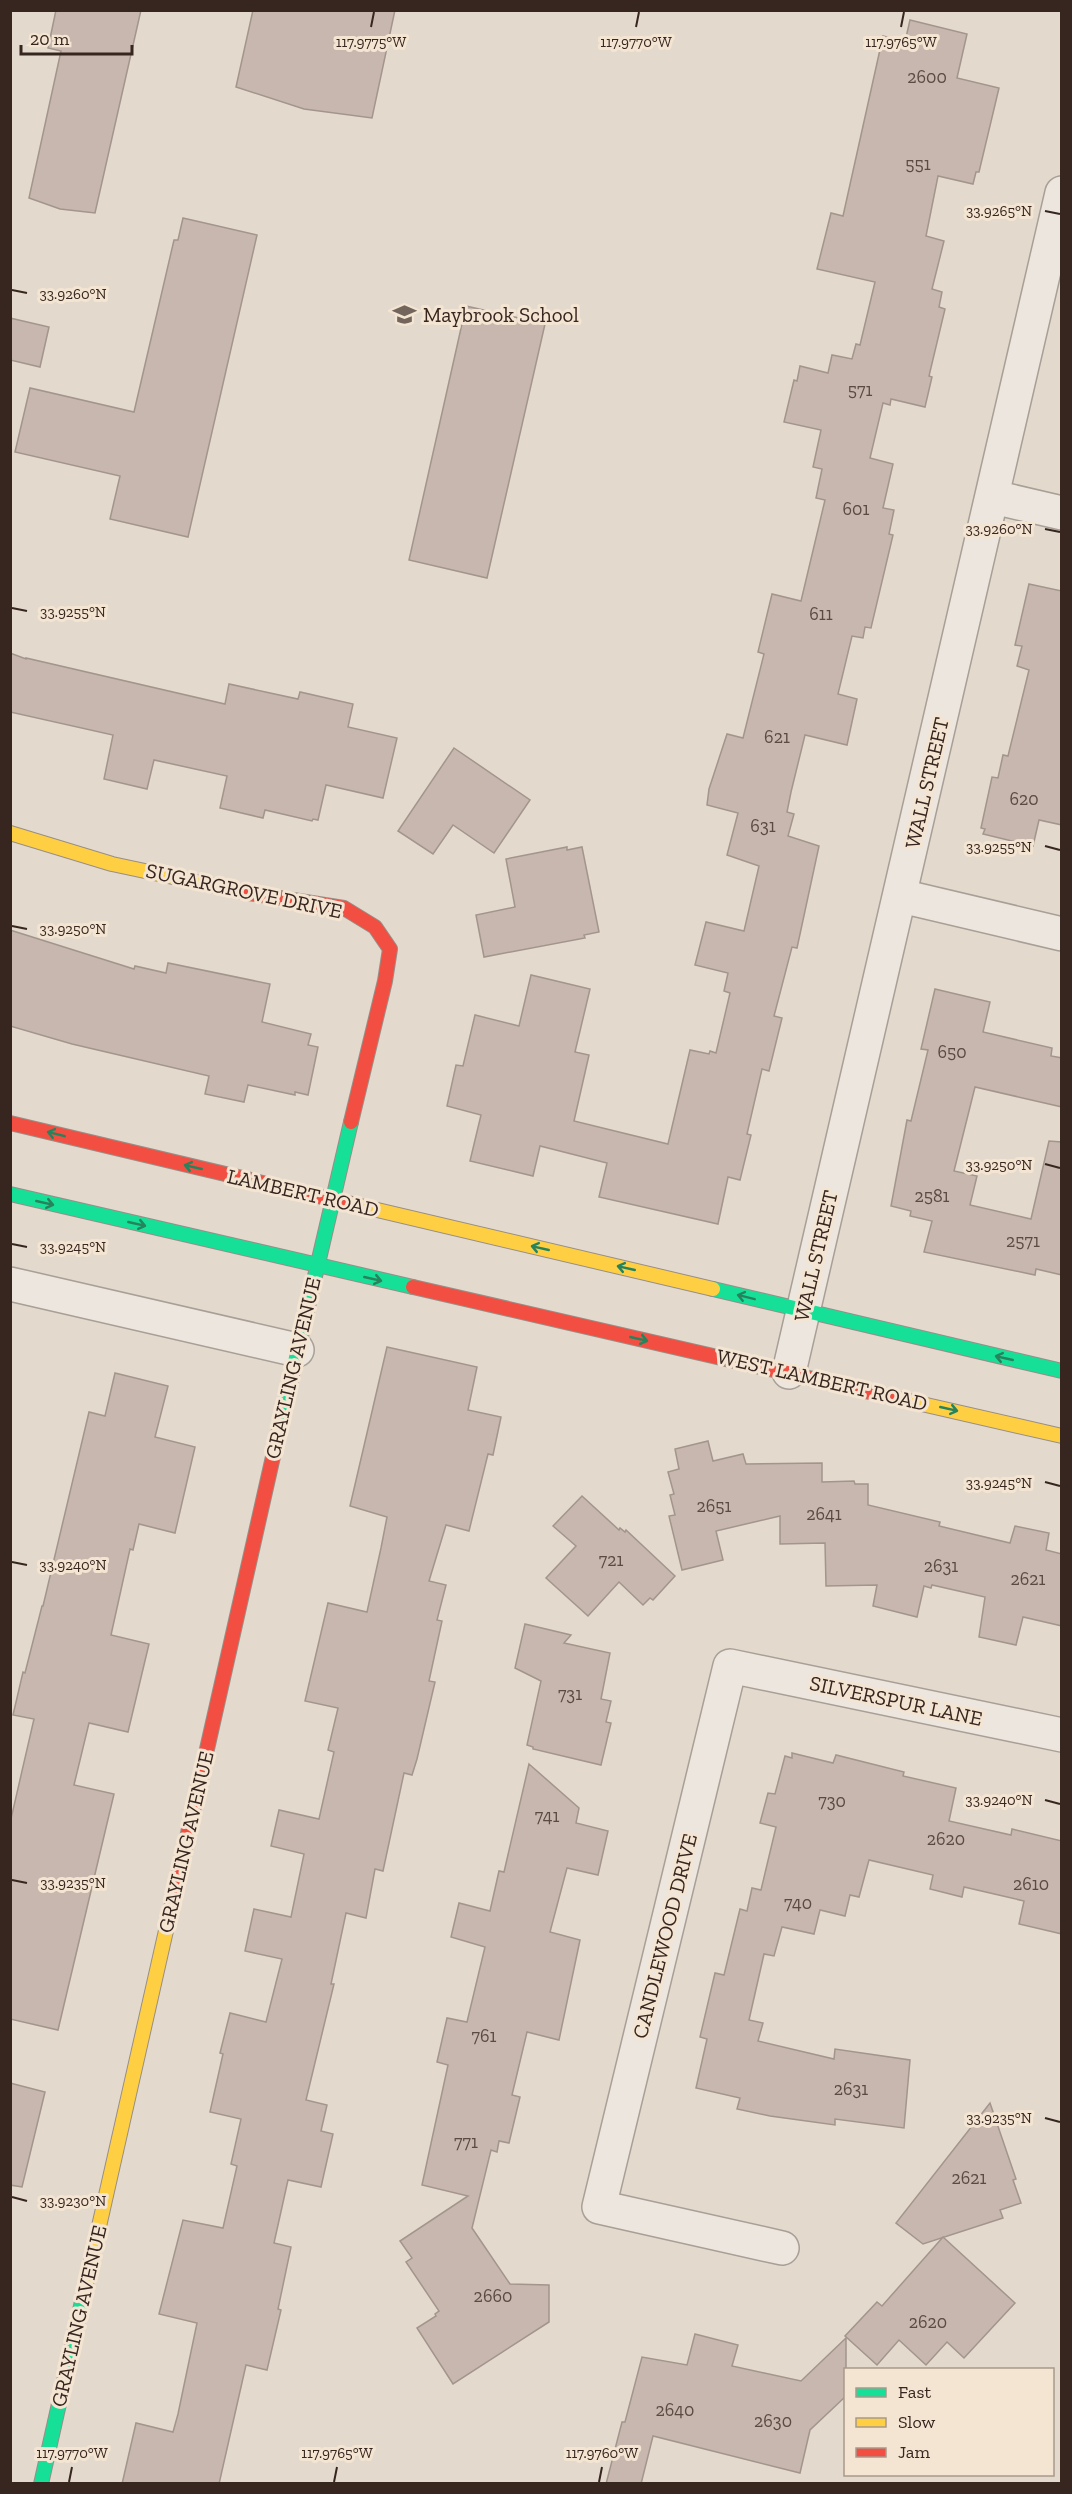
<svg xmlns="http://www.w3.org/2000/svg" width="1072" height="2494" font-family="'Zilla Slab',serif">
  <rect width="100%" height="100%" fill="#e3d9cd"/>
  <g fill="#c7b7ae" stroke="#a3958c" stroke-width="1.5">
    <polygon points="56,10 141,10 95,213 60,209 29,198 61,51 48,48"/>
    <polygon points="253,10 395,10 372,118 304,109 236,87"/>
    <polygon points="910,20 967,34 957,78 999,88 979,172 976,172 973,184 938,176 926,236 944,241 932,289 942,292 939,307 945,309 929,376 932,377 925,407 891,399 890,405 883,403 870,458 893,464 883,508 894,510 889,534 893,535 871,628 865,627 863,638 852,636 838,694 857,699 847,745 805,735 791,792 787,812 794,814 788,836 819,846 797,948 792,947 774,1016 782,1018 769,1071 762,1069 747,1134 751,1135 740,1180 728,1177 718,1224 599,1197 607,1163 540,1146 533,1176 470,1161 481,1115 447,1106 456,1065 463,1066 475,1015 519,1026 531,975 590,989 575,1052 589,1055 574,1121 668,1144 690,1050 709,1054 710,1051 716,1053 730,993 724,991 728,973 695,965 706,922 744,931 759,866 727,855 738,813 707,805 709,789 727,734 743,738 764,654 758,652 772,594 801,601 825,500 816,498 822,469 813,467 821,430 784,422 794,380 797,381 800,366 828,373 832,355 852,359 856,344 860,345 875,282 817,269 831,213 843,216 883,36 905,42"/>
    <polygon points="183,218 257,235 188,537 110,519 120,476 15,452 30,388 134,412 174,240 178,240"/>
    <polygon points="466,306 545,324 487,578 409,560"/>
    <polygon points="10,318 49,327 40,367 10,360"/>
    <polygon points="1029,584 1062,591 1062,825 1039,820 1033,846 983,834 985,829 981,828 992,777 998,778 1003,755 1008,756 1029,670 1017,666 1022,646 1015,645"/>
    <polygon points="10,653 26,659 26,658 225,704 229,684 298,699 300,692 353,704 348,727 397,738 383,798 326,785 318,820 313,819 312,821 265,810 263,818 220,808 227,776 154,760 147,789 104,779 113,735 10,712"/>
    <polygon points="454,748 530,800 494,853 453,825 433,854 398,831"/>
    <polygon points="567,847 567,850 582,847 599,932 584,935 585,938 484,957 476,915 515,907 506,859"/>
    <polygon points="10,930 134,969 135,966 166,973 168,963 270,984 262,1022 311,1034 308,1045 318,1047 308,1095 295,1092 295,1095 248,1085 244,1102 205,1094 209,1076 72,1044 10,1026"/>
    <polygon points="935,989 990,1002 983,1032 1052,1048 1051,1056 1062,1058 1062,1107 975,1087 954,1171 977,1176 970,1205 1031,1219 1049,1141 1062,1142 1062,1275 1036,1269 1035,1275 924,1252 932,1221 910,1216 911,1211 891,1206 907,1120 911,1121 928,1050 921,1049"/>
    <polygon points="387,1347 477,1367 468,1410 501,1417 493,1455 488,1454 469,1531 446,1525 429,1581 446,1585 437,1620 442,1621 429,1681 435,1682 417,1759 412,1775 404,1773 383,1871 375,1869 366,1918 346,1913 331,1984 334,1984 306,2100 327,2105 321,2131 333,2134 321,2187 288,2180 274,2243 291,2247 278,2309 281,2310 267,2370 246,2365 219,2484 122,2484 136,2423 173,2432 178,2414 197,2323 159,2314 183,2220 223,2228 237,2166 231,2164 241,2119 210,2112 223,2054 220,2053 230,2013 266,2022 282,1959 245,1951 254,1909 291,1917 304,1854 271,1846 279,1810 319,1819 334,1752 328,1750 338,1708 305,1701 328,1603 367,1612 381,1548 387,1517 350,1506"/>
    <polygon points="115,1373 168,1386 155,1437 195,1447 175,1533 139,1524 133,1550 130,1549 111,1635 149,1644 128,1732 89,1723 74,1785 114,1794 58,2030 10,2019 10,1823 34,1719 13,1715 23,1672 25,1673 42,1606 43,1606 89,1412 105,1416"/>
    <polygon points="708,1441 713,1461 743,1454 746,1464 822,1463 822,1482 854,1481 855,1484 868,1484 868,1505 940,1522 939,1526 1010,1543 1015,1526 1049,1533 1046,1550 1062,1554 1062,1626 1023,1617 1016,1645 979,1637 985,1597 932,1585 931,1588 924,1586 917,1617 873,1606 877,1585 826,1586 825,1543 780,1544 780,1516 716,1531 723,1560 682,1570 669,1516 675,1515 670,1495 674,1494 668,1472 679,1469 675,1449"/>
    <polygon points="582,1496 619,1530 620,1528 625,1532 626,1530 675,1576 653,1600 650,1598 643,1605 619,1582 588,1616 546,1578 576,1546 553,1526"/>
    <polygon points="525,1624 571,1635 564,1643 610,1653 601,1699 611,1701 606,1722 611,1723 601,1765 533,1749 533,1747 527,1745 541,1681 515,1668"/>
    <polygon points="792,1753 833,1763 836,1755 904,1772 903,1776 956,1788 949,1821 1011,1835 1012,1829 1062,1841 1062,1934 1019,1924 1024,1901 964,1887 962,1897 930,1889 933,1875 869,1860 859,1897 850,1895 845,1916 820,1910 814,1934 782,1927 774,1956 764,1954 749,2020 763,2023 758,2041 834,2059 835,2049 910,2060 904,2128 835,2119 835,2125 770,2116 737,2109 740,2098 696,2088 707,2039 700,2037 715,1973 724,1975 740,1909 747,1911 752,1888 761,1890 776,1827 760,1823 768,1793 775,1794 785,1756 792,1758"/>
    <polygon points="529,1764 579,1808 576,1823 608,1831 598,1875 567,1868 550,1932 580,1940 559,2040 527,2032 512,2095 520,2097 509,2143 499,2141 497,2152 491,2150 472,2228 510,2284 549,2285 549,2322 453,2384 417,2328 436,2316 435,2314 439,2311 406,2262 412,2258 400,2241 468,2196 422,2185 448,2065 437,2062 447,2018 467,2022 485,1947 451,1937 459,1903 490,1911 499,1871 504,1872"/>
    <polygon points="10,2083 45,2092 22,2187 10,2185"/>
    <polygon points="990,2103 1016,2179 1013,2180 1021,2203 1000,2210 1003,2218 923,2244 896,2223"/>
    <polygon points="943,2237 1015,2303 964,2358 947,2342 926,2365 899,2340 877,2365 845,2336 877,2302 882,2306"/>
    <polygon points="695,2334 738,2345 732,2366 801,2381 846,2338 846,2396 810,2430 800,2473 653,2436 641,2484 606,2484 622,2422 625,2422 642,2357 687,2365"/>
  </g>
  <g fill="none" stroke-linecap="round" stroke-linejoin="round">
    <defs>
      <g id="street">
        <polyline points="993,497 1062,513"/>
        <polyline points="901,896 1062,934"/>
        <polyline points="10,1284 297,1350"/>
        <polyline points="789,1372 1062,193"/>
        <polyline points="782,2248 599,2207 730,1666 1062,1735"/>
      </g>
      <g id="fast">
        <polyline points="10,1194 413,1287"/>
        <polyline points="713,1289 1062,1371"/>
        <polyline points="277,1439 351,1122"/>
        <polyline points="41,2484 83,2297"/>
      </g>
      <g id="slow">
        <polyline points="10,833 112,864 248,893"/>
        <polyline points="339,1201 713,1289"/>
        <polyline points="900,1399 1062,1436"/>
        <polyline points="83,2297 170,1913"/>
      </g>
      <g id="jam">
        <polyline points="248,893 344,908 375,927 390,949 385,981 351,1122"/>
        <polyline points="10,1123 339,1201"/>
        <polyline points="413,1287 900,1399"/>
        <polyline points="170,1913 277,1439"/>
      </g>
    </defs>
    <use href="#street" stroke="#a89f96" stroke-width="36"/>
    <use href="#fast" stroke="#988e86" stroke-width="16"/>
    <use href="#slow" stroke="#988e86" stroke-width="16"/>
    <use href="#jam" stroke="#988e86" stroke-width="16"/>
    <use href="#street" stroke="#ece6de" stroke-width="33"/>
    <use href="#fast" stroke="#16e098" stroke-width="14"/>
    <use href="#slow" stroke="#ffcf43" stroke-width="14"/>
    <use href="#jam" stroke="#f24e42" stroke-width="14"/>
  </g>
  <defs><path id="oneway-shaft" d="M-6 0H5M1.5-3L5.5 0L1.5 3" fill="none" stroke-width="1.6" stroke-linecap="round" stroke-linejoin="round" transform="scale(1.5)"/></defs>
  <g stroke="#26835c">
    <use href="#oneway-shaft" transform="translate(56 1134) rotate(-166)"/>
    <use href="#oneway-shaft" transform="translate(193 1167) rotate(-167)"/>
    <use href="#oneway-shaft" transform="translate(45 1203) rotate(13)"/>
    <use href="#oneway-shaft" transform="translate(137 1224) rotate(13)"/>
    <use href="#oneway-shaft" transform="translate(540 1248) rotate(-167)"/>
    <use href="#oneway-shaft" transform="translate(626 1268) rotate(-167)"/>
    <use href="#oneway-shaft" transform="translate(373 1279) rotate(13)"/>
    <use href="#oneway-shaft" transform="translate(746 1297) rotate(-166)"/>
    <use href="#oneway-shaft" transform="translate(639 1339) rotate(13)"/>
    <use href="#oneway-shaft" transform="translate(1004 1358) rotate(-167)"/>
    <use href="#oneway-shaft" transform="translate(949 1409) rotate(13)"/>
  </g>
  <path fill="none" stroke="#37261f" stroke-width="2" d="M371 27 374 12M636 27 639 12M901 27 904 12M1045 211 1060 214M12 290 27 293M1045 529 1060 532M12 608 27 611M1045 846 1060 850M12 926 27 929M1045 1164 1060 1168M12 1244 27 1247M1045 1482 1060 1486M12 1562 27 1565M1045 1800 1060 1804M12 1880 27 1883M1045 2118 1060 2122M12 2197 27 2201M69 2482 72 2467M334 2482 337 2467M599 2482 602 2467"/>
  <defs>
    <symbol id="school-bare" viewBox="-9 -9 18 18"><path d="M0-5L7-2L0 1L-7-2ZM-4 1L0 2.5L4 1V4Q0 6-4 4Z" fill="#73655c" stroke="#f4e5d3" stroke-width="2.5" paint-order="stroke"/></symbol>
  </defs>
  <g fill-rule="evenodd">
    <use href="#school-bare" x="388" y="298" width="33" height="33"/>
  </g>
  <g text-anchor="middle" stroke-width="6" stroke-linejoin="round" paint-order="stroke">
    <g font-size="18" fill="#5b4a43">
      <text x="927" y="83">2600</text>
      <text x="918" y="170">551</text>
      <text x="860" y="396">571</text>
      <text x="856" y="515">601</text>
      <text x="821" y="620">611</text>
      <text x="777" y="743">621</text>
      <text x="1024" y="805">620</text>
      <text x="763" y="832">631</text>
      <text x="952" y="1058">650</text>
      <text x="932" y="1202">2581</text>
      <text x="1023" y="1247">2571</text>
      <text x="714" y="1512">2651</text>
      <text x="824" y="1520">2641</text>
      <text x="611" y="1566">721</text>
      <text x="941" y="1572">2631</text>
      <text x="1028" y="1585">2621</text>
      <text x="570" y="1700">731</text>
      <text x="832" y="1807">730</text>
      <text x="547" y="1822">741</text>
      <text x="946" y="1845">2620</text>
      <text x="1031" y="1890">2610</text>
      <text x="798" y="1909">740</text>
      <text x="484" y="2042">761</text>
      <text x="851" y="2095">2631</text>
      <text x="466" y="2148">771</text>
      <text x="969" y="2184">2621</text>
      <text x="493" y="2302">2660</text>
      <text x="928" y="2328">2620</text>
      <text x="675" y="2416">2640</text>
      <text x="773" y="2427">2630</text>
    </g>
    <g font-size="21" fill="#37261f" stroke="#f4e5d3" text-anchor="start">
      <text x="423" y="322">Maybrook School</text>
    </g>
    <g font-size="21" fill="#37261f" stroke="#f4e5d3">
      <text transform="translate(927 783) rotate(-77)" y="7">WALL STREET</text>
      <text transform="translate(244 891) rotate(12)" y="7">SUGARGROVE DRIVE</text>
      <text transform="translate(303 1193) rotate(13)" y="7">LAMBERT ROAD</text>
      <text transform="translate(816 1256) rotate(-77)" y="7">WALL STREET</text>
      <text transform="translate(293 1368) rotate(-77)" y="7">GRAYLING AVENUE</text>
      <text transform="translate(822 1380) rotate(13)" y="7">WEST LAMBERT ROAD</text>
      <text transform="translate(896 1701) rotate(12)" y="7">SILVERSPUR LANE</text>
      <text transform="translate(186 1842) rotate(-77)" y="7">GRAYLING AVENUE</text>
      <text transform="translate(665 1936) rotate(-76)" y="7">CANDLEWOOD DRIVE</text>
      <text transform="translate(79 2316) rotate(-77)" y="7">GRAYLING AVENUE</text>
    </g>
  </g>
  <g font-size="15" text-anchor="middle" fill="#37261f" stroke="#f4e5d3" stroke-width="6" stroke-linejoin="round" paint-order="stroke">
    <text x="371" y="47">117.9775°W</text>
    <text x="636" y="47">117.9770°W</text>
    <text x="901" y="47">117.9765°W</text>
    <text x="999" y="216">33.9265°N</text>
    <text x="73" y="299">33.9260°N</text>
    <text x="999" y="534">33.9260°N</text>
    <text x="73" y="617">33.9255°N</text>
    <text x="999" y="852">33.9255°N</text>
    <text x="73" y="934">33.9250°N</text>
    <text x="999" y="1170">33.9250°N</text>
    <text x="73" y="1252">33.9245°N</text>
    <text x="999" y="1488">33.9245°N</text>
    <text x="73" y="1570">33.9240°N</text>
    <text x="999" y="1805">33.9240°N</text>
    <text x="73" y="1888">33.9235°N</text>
    <text x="999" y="2123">33.9235°N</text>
    <text x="73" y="2206">33.9230°N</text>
    <text x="72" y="2458">117.9770°W</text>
    <text x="337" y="2458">117.9765°W</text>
    <text x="602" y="2458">117.9760°W</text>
  </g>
  <rect width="1072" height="2494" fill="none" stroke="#37261f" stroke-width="24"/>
  <rect x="844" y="2368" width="210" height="108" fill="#f4e5d3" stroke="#a8998b" stroke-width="1.5"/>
  <rect x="856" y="2388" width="30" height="9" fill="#16e098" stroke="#a8998b" stroke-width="1.5"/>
  <text x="898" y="2398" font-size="18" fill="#37261f">Fast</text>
  <rect x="856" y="2418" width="30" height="9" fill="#ffcf43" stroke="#a8998b" stroke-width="1.5"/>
  <text x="898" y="2428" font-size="18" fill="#37261f">Slow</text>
  <rect x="856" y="2448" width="30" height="9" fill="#f24e42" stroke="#a8998b" stroke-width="1.5"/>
  <text x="898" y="2458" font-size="18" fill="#37261f">Jam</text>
  <path d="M21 45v9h111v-9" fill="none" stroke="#37261f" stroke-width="3"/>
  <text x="30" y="45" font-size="18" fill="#37261f" stroke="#f4e5d3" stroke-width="4.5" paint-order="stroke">20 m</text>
</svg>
